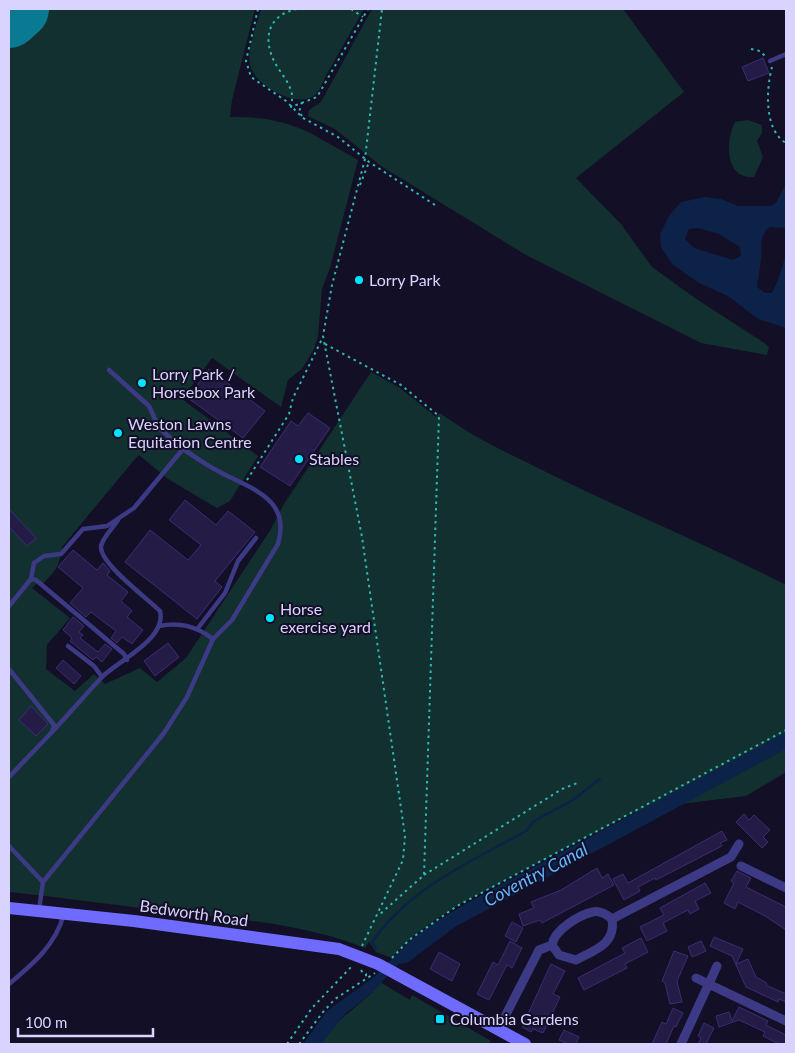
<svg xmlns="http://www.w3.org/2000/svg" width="795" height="1053" font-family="Lato,sans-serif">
  <rect width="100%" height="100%" fill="#130f26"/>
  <g fill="#12302f">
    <path d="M9 9H255L232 100 230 117C258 116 289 121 314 135 329 143 343 152 358 160L330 268 322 289 318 336 314 349 302 369 288 380 281 407 212 358 182 399 258 456 230 501 217 508 168 479 139 455 135 459 62 547C59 570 55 570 41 586L37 583 32 588 70 618 47 645 46 669 75 691 94 674 105 684 140 668 157 682 186 658 271 529 284 504 371 372 400 388 436 417 440 413C473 437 509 454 546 472 625 511 708 545 786 585V772L746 796 664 806 633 813 457 906C433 921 410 936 392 958L376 952 369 942 365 948C299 922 226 918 156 910 107 904 58 897 9 892Z"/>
    <path d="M261 9H364C352 30 340 51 328 72 324 79 321 89 315 95 298 109 258 87 251 68 245 52 257 25 261 9Z"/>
    <polygon points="372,9 623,9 684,92 576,178 621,224 652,267 698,300 763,342 769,347 767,355 701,343 526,255 381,166 335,129 308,116 309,110 321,102"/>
    <path d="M748 120 762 125V133L757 141 763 157 754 177C725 180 725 141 735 122Z"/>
    <polygon points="380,982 410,1000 412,995 491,1041 489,1044 321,1044 334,1025 372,993"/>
  </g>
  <g fill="#0c2248" fill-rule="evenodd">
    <path d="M786 183V328L758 319 728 296 699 283 672 264 661 247 660 234 669 216 681 202 705 197 721 199 738 206H770L776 203ZM770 227 785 228C788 254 783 270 772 293H765L757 287C758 278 760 269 761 259 763 246 758 236 770 227ZM698 228 719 234 740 247 741 256 733 260 694 248 685 239 689 229Z"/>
    <polygon points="786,732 786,749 455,927 407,963 399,964 372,993 346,1013 321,1044 303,1044 327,1011 374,977 411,940 431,924 483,894"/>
  </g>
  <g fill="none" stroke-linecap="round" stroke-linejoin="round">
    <path stroke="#0c2248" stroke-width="2.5" d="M376 949 372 942C410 887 471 862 526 831L534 821 573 800 600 779"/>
    <polyline stroke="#0a7a92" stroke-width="60" points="9,18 19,9"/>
  </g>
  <g fill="#241b47" stroke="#3b2d73">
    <polygon points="763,58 769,73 748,81 742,67"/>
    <polygon points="209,369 265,411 243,438 188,398"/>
    <polygon points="308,413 330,428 290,486 260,467 291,421 298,426"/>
    <polygon points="185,500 216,525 228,511 255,532 215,581 222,587 197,619 125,562 150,530 188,560 201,545 169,520"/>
    <polygon points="9,509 36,538 27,546 9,527"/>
    <polygon points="73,550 97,570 103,563 110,571 107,575 128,592 121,601 132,611 127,617 143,630 132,644 122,637 117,643 111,638 116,631 91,612 86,617 70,603 83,588 58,567"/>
    <polygon points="73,617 84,626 79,632 83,635 80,638 98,652 105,644 112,649 102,662 96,657 93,660 70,641 72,638 63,630"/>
    <polygon points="168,643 179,657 155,676 144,661"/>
    <polygon points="63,660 81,676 74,684 56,668"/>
    <polygon points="31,706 48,724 36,736 19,720"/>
    <polygon points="744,814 749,820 754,815 770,830 763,837 768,842 762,848 736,822"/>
    <polygon points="722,831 727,840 720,843 722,846 656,880 655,878 638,887 640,891 624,900 613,879 623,874 628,883"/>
    <polygon points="597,868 602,878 608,874 614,885 542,923 540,920 523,926 519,914 534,908 531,902 561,890"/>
    <polygon points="737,871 751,878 746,887 786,907 786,930 765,916 738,902 735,909 724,903 734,883 731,881"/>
    <polygon points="705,883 711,893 695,901 699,909 690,914 688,910 663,923 667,931 647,941 640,927 664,915 660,908"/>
    <polygon points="512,922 523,928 516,942 505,936"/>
    <polygon points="714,937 743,949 736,964 748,959 756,977 767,983 766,985 786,994 786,1002 779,999 778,1002 746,987 732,956 710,946"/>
    <polygon points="641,938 648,952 625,964 627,968 584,990 578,978 625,953 622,948"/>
    <polygon points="510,941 522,948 512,968 507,965 489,1000 477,994 493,962 498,965"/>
    <polygon points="701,941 706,951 692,957 688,947"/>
    <polygon points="674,951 688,956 677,981 682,1002 670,1004 665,983 662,981"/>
    <polygon points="439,952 460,964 452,981 430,969"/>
    <polygon points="551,964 565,971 553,994 560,997 543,1033 533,1029 531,1032 522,1027"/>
    <polygon points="739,1007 768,1021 766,1025 786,1035 786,1044 779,1044 763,1036 765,1032 739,1020 719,1027 716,1016 729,1012 732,1021"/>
    <polygon points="673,1008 683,1013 676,1027 674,1026 666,1044 652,1044 662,1022 666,1024"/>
    <polygon points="704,1023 714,1028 706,1044 698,1044 701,1038 698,1036"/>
    <polygon points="564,1030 579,1037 576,1044 568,1044 559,1040"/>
  </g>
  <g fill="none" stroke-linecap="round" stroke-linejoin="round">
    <g stroke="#2fb8b0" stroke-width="2" stroke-dasharray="2.5 4" stroke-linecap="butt">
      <polyline points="258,9 246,61 251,77 286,101 303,118 338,137 369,162 438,207"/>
      <path d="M297 9C268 15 262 38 275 63 280 72 289 82 291 91 293 96 292 101 291 107L317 97 368 9"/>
      <polyline points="351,9 363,17"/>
      <polyline points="751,49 760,51 766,57"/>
      <path d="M772 67C766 90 764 130 786 143"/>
      <polyline points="302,116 299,112 302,102"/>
      <polyline points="360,185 369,162"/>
      <polyline points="325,344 401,385 439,416 424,875 379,915"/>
      <polyline points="247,480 289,414 293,398 323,337"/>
      <polyline points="424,875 562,789 580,782"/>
      <polyline points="362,946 403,860 405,836 362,537 323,336 332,285 365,159 382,9"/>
      <polyline points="392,958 409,940 457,906 786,730"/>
      <polyline points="361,970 363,973 366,974 366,978"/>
      <polyline points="287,1044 312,1008 352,966"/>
      <polyline points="299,1044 323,1012 335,999 375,973"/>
    </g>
    <g stroke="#3d3a85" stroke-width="4.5">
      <polyline points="770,61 786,54"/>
      <polyline points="109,370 149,406 159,428 183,449"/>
      <polyline points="31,579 36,580 124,654 127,660"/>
      <path d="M9 606 31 579 34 563 44 556 61 554 83 529 107 526 134 508 183 449C194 456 204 464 216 470 248 488 292 497 278 544L232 620 213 639 187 697 164 733 43 882 39 910"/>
      <path d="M159 626C180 622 196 626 213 639"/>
      <polyline points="198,628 225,593 238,561 256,538"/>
      <polyline points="68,646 94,666 102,677"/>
      <polyline points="9,669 54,725 52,732 9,777"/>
      <path d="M52 732C69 714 85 695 102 677 118 661 167 639 160 611 148 599 99 563 101 546 103 537 113 528 118 520"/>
      <polyline points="9,846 43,882"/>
      <path d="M9 984C33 964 55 946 64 914"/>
    </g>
    <g stroke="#3d3a85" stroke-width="9">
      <polyline points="741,866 786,888"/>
      <path d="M552 945 559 955 576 960C595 950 616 944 612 919"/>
      <polyline points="696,978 786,1021"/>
      <path d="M498 1030 539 950 552 945C554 930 579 915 593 912 600 910 607 915 612 919L731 857 739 844"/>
      <polyline points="681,1044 717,966"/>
    </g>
    <polyline stroke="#6f6bff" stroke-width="12" points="9,908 134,921 339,949 378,964 525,1044"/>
  </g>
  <g fill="#00e5ff" stroke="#130f26" stroke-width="2">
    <circle cx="359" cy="280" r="5"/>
    <circle cx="142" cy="383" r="5"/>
    <circle cx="118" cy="433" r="5"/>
    <circle cx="299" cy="459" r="5"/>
    <circle cx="270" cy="618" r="5"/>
    <rect x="435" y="1014" width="10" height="10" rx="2.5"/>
  </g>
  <g text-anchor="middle" stroke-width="4" stroke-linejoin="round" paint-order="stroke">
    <g font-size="16" fill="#d9d4ff" stroke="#130f26" text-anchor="start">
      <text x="369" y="286">Lorry Park</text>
      <text x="152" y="380">Lorry Park /<tspan x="152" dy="18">Horsebox Park</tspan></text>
      <text x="128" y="430">Weston Lawns<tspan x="128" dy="18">Equitation Centre</tspan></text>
      <text x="309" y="465">Stables</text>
      <text x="280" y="615">Horse<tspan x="280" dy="18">exercise yard</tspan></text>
      <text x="450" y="1025">Columbia Gardens</text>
    </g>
    <g font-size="16" fill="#d9d4ff" stroke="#130f26">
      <text transform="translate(194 913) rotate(8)" y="6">Bedworth Road</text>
    </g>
    <g font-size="18" font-style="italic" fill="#62b6ff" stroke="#130f26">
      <text transform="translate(536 875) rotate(-28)" y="6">Coventry Canal</text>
    </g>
  </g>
  <rect width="795" height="1053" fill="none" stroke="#d9d4ff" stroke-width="20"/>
  <path d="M18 1028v8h135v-8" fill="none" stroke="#d9d4ff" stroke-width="2.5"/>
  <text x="25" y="1028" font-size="15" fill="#d9d4ff" stroke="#130f26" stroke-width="4" paint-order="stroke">100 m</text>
</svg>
